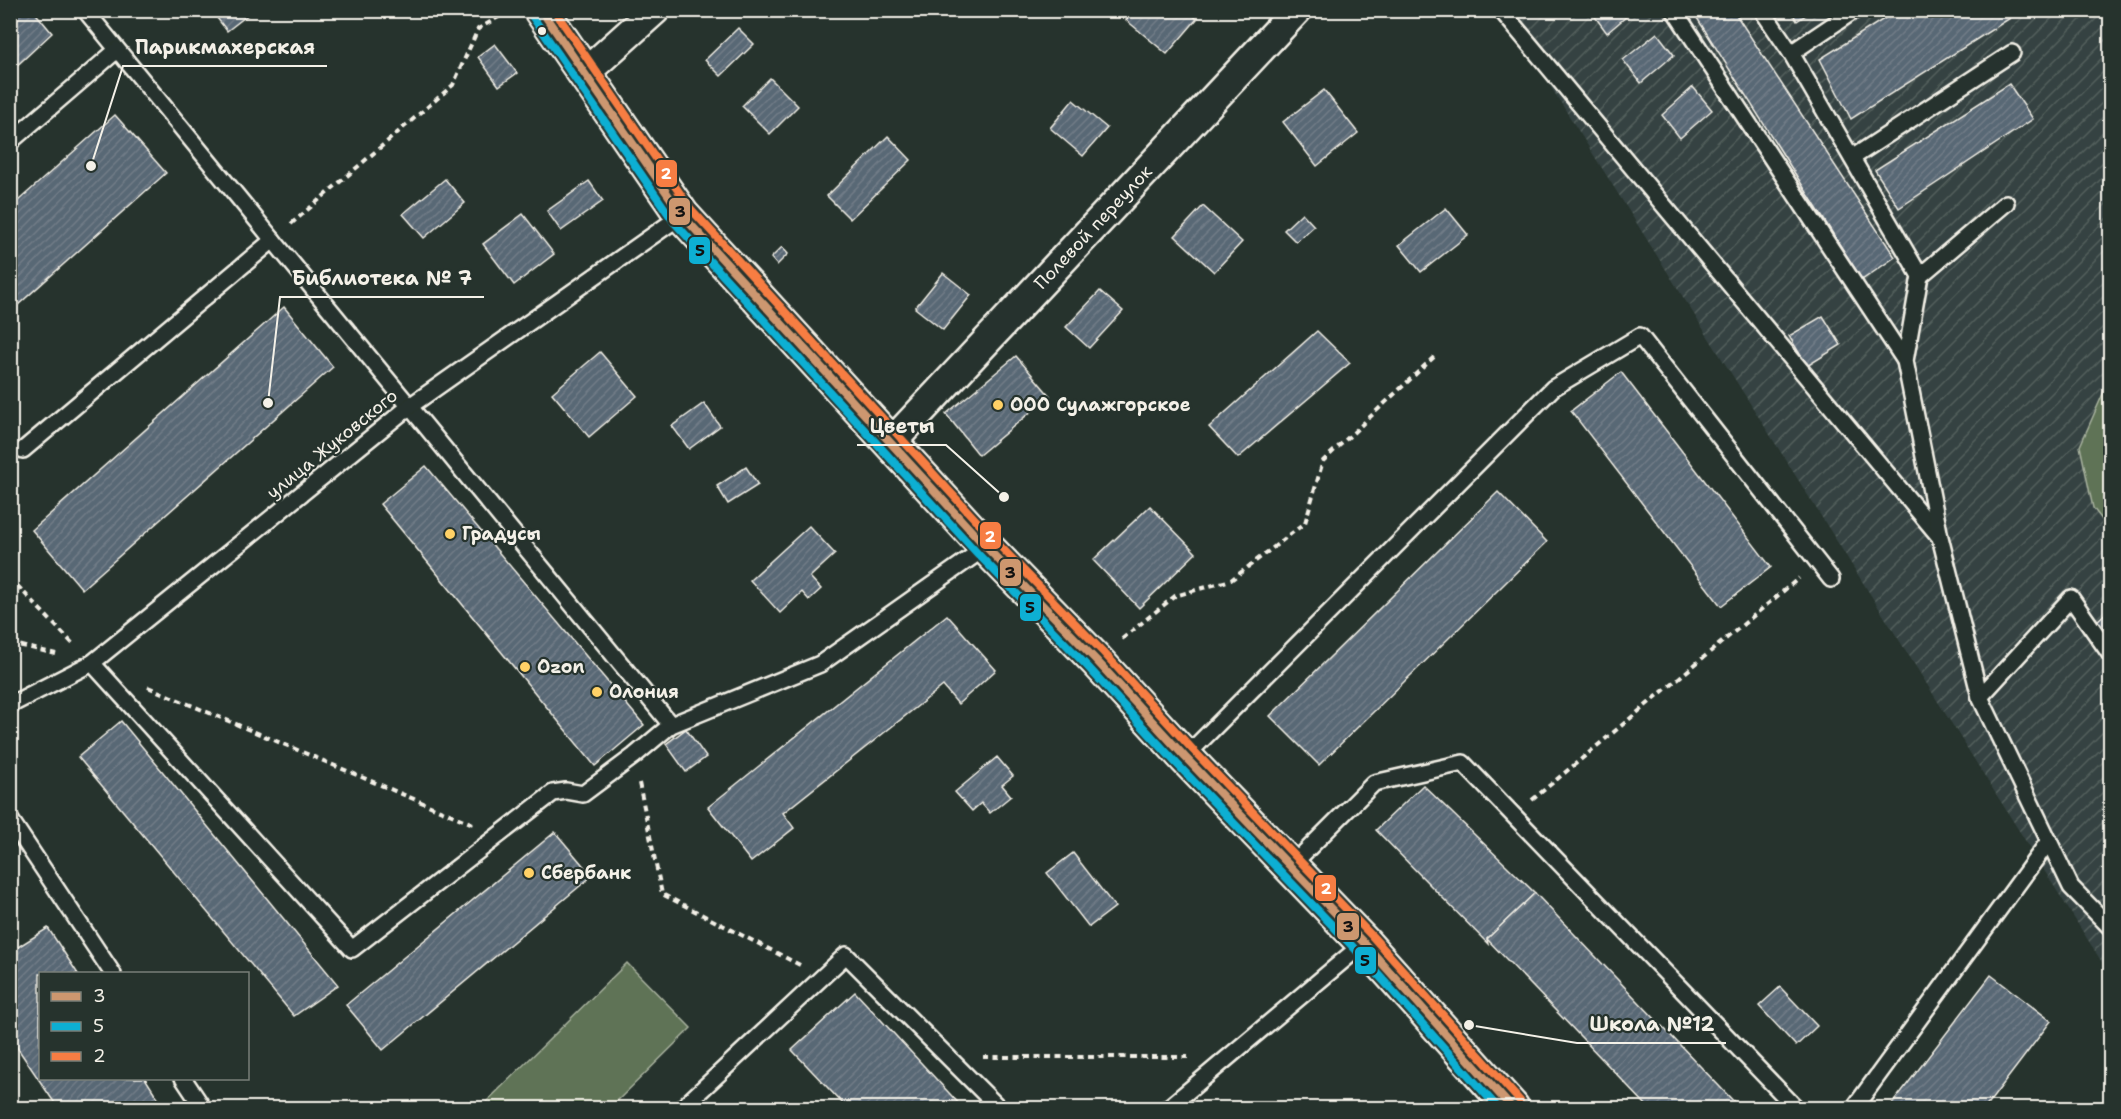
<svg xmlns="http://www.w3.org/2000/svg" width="2121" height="1119" font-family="'Shantell Sans',sans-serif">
  <defs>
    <pattern id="industrial-furrows" width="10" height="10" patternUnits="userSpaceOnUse" patternTransform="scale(1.5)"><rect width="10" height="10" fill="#354342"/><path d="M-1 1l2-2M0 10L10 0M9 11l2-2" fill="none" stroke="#535f5d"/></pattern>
    <pattern id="building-hatch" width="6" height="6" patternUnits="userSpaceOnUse" patternTransform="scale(1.5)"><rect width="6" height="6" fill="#596774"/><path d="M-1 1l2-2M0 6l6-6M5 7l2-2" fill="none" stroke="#717d88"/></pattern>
  </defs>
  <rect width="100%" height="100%" fill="#26332d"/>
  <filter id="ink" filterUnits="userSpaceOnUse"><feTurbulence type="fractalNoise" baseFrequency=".0167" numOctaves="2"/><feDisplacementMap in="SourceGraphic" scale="12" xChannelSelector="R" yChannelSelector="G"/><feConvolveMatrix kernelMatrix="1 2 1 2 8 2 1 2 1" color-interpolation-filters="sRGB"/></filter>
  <g filter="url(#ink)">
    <polygon fill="url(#industrial-furrows)" points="1503,11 2110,11 2110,975"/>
    <g fill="#5e7356" stroke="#a9b29f" stroke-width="1.5">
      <polygon points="2110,384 2110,530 2093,508 2080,446 2106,387"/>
      <polygon points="627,963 691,1028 610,1108 480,1108"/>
    </g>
    <g fill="url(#building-hatch)" stroke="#f4f1e8" stroke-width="1.5">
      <polygon points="10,10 33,10 52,33 10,72"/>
      <polygon points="211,10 254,10 227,31"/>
      <polygon points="1134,10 1187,10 1197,19 1167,54 1126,20"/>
      <polygon points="1590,10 1634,10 1607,33"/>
      <polygon points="1692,10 1733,10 1895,257 1862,280"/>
      <polygon points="1791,10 1813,10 1797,21"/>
      <polygon points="1898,10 2012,10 2015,15 1851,119 1820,59"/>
      <polygon points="738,28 754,44 721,76 705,60"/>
      <polygon points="1657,33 1674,55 1641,83 1623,60"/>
      <polygon points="495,44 517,73 499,86 478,57"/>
      <polygon points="770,78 798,106 770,134 742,106"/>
      <polygon points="2009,84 2033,119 1899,208 1875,170"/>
      <polygon points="1693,87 1712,110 1680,138 1662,115"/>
      <polygon points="1324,90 1358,133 1317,166 1283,122"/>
      <polygon points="1073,100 1107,128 1083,156 1050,128"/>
      <polygon points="115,115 166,173 10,312 10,208"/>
      <polygon points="888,136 911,160 850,219 827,196"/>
      <polygon points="445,179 465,203 424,238 403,214"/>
      <polygon points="589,181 603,201 561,231 547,211"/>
      <polygon points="1203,206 1242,242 1214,272 1175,236"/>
      <polygon points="1446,208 1468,235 1421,272 1399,245"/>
      <polygon points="1302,213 1314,226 1296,242 1284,230"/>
      <polygon points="523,214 554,254 514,285 483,244"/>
      <polygon points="782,247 788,254 777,265 771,258"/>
      <polygon points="943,273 971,295 943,330 915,308"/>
      <polygon points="1100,291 1123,311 1089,348 1066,327"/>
      <polygon points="284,307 333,367 82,589 32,530"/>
      <polygon points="1823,316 1841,345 1807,366 1789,336"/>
      <polygon points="1317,331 1350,363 1238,458 1209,427"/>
      <polygon points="600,352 637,396 589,437 552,393"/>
      <polygon points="1016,356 1050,396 979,455 946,414"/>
      <polygon points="1621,372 1771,567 1721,606 1571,411"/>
      <polygon points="704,403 720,426 689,449 672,426"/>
      <polygon points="426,466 644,725 595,766 380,504"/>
      <polygon points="746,467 758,485 728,504 717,486"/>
      <polygon points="1498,492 1547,542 1319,765 1270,716"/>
      <polygon points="1150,506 1196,553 1139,608 1093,560"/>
      <polygon points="809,526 835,554 810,577 821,589 809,600 802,592 780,613 750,580"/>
      <polygon points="2110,609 2110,636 2097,621"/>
      <polygon points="947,615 996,670 958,704 943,686 783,813 794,828 751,862 708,807"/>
      <polygon points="121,721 338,985 294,1016 78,757"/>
      <polygon points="686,729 706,757 686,772 666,744"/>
      <polygon points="997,757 1013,776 1002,785 1011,796 990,813 981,803 972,811 955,792"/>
      <polygon points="1423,785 1535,893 1487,939 1488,944 1376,830"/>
      <polygon points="555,832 592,876 383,1050 346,1005"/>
      <polygon points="1073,853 1115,907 1089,927 1047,873"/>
      <polygon points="1535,893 1740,1108 1649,1108 1487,939"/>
      <polygon points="48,928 78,974 40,974 40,1078 145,1078 164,1108 58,1108 10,1037 10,952"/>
      <polygon points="1991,975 2051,1021 1985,1108 1889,1108"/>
      <polygon points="1780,987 1817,1026 1796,1046 1759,1006"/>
      <polygon points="855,992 963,1108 847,1108 792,1050"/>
    </g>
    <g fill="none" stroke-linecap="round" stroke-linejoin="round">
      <defs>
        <g id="lane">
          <polyline points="85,10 273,240"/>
          <polyline points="1501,10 1939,536"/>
          <polyline points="1674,10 1905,361"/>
          <polyline points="1762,10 1791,53 1920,276 1905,361 1940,537 1980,697 2071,887 2110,927"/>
          <polyline points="1791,53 1855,10"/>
          <polyline points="10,142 117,50"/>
          <polyline points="1852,158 2012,53"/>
          <polyline points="1920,276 2006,203"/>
          <polyline points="23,450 273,240 671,725"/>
          <polyline points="92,663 352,949 553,793 566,791 583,794 634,756 671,725 820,664 986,547"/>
          <polyline points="1980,697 2071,598 2110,654"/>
          <polyline points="10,705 92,663 410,406 682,215"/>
          <polyline points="1185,757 1553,388 1640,336 1831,579"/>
          <polyline points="10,819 113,974"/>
          <polyline points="1289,868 1374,783 1463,763 1796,1108"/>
          <polyline points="183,1078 203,1108"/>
          <polyline points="682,1108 846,955 999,1108"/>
          <polyline points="1168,1108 1364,943"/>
          <polyline points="1854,1108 2049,841"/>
        </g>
        <g id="street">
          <polyline points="585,73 655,10"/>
          <path id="s1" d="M890 444 1297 10"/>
        </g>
        <polyline id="secondary" points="541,10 682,215 986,547 1096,660 1185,757 1364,943 1512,1108"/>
      </defs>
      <use href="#lane" stroke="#f4f1e8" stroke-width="20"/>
      <use href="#street" stroke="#f4f1e8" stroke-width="33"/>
      <use href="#secondary" stroke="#f4f1e8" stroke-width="38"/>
      <g stroke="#f4f1e8" stroke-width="4" stroke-dasharray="6 4.5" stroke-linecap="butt">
        <polyline points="291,224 453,85 478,29 509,11"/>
        <polyline points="10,578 74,645"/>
        <polyline points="1122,639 1175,596 1231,580 1305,523 1323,461 1434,357"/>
        <polyline points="10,643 56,654"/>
        <polyline points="148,687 473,824"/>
        <polyline points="639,783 662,894 800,965"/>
        <polyline points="1532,800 1799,578"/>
        <polyline points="983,1057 1188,1057"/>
      </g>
      <use href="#lane" stroke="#26332d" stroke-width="15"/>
      <use href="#street" stroke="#26332d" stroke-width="28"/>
      <use href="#secondary" stroke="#26332d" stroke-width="33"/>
      <defs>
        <polyline id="bus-1" points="541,10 682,215 986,547 1096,660 1185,757 1364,943 1512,1108"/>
        <polyline id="bus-2" points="532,16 674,222 978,554 1088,667 1177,764 1356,950 1498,1108"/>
        <polyline id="bus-3" points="554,10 690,208 994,540 1104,653 1193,750 1372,936 1520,1101"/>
      </defs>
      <use href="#bus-1" stroke="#26332d" stroke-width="12"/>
      <use href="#bus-2" stroke="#26332d" stroke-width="12"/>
      <use href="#bus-3" stroke="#26332d" stroke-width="12"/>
      <use href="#bus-1" stroke="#cd976f" stroke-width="8"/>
      <use href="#bus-2" stroke="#0dafd3" stroke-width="8"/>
      <use href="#bus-3" stroke="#f77d43" stroke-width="8"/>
    </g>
  </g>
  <circle fill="#f4f1e8" stroke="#26332d" stroke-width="2" cx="542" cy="31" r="5"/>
  <g fill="#ffd166" stroke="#26332d" stroke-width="2">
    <circle cx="998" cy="405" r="6"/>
    <circle cx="450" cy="534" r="6"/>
    <circle cx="525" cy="667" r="6"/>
    <circle cx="597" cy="692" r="6"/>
    <circle cx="529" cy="873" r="6"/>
  </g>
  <g text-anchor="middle" stroke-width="4.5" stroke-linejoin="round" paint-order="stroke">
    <g font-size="18" fill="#f4f1e8" stroke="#26332d">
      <text dy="6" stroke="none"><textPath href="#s1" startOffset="297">Полевой переулок</textPath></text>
      <text transform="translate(332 444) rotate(-39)" y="6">улица Жуковского</text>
    </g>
    <g font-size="18" font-weight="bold" fill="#f4f1e8" stroke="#26332d" text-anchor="start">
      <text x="1010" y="411">ООО Сулажгорское</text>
      <text x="462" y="540">Градусы</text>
      <text x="537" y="673">Ozon</text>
      <text x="609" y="698">Олония</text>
      <text x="541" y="879">Сбербанк</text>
    </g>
  </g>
  <path fill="none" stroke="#f4f1e8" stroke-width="2" d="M91 166L123 66H327M268 403L280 297H484M1004 497L946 445H857M1469 1025L1577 1043H1726"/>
  <g fill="#f4f1e8" stroke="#26332d" stroke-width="2">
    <circle cx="91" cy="166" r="6"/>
    <circle cx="268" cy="403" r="6"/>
    <circle cx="1004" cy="497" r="6"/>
    <circle cx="1469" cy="1025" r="6"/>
  </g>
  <g font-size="20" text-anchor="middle" font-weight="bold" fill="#f4f1e8" stroke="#26332d" stroke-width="4.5" stroke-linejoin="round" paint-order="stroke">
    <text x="225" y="54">Парикмахерская</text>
    <text x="382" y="285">Библиотека № 7</text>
    <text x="902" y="433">Цветы</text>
    <text x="1652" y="1031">Школа №12</text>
  </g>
  <g stroke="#26332d" stroke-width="2">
    <rect x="655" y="159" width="23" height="29" rx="6" fill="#f77d43"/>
    <rect x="668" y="197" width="23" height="29" rx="6" fill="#cd976f"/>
    <rect x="688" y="236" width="23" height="29" rx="6" fill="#0dafd3"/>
    <rect x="979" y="521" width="23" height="29" rx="6" fill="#f77d43"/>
    <rect x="999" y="558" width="23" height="29" rx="6" fill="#cd976f"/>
    <rect x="1019" y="593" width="23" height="29" rx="6" fill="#0dafd3"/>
    <rect x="1314" y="874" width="23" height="28" rx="6" fill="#f77d43"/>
    <rect x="1336" y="912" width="24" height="29" rx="6" fill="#cd976f"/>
    <rect x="1354" y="946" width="23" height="29" rx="6" fill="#0dafd3"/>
  </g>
  <g font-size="16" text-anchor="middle" font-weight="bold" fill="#fff">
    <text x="666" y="179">2</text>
    <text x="990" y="542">2</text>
    <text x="1326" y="894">2</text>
  </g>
  <g font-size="16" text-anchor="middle" font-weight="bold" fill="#111">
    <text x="680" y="217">3</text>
    <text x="700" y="256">5</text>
    <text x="1010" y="578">3</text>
    <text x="1030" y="613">5</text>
    <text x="1348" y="932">3</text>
    <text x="1365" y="966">5</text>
  </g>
  <rect width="2121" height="1119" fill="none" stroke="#26332d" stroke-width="36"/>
  <rect x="18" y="18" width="2085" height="1083" fill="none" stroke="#f4f1e8" stroke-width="2" filter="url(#ink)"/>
  <rect x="39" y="972" width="210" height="108" fill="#26332d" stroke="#787f78" stroke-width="1.5"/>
  <rect x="51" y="992" width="30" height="9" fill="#cd976f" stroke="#787f78" stroke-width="1.5"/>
  <text x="93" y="1002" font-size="18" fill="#f4f1e8">3</text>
  <rect x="51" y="1022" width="30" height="9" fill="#0dafd3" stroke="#787f78" stroke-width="1.5"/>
  <text x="93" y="1032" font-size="18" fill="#f4f1e8">5</text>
  <rect x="51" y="1052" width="30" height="9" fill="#f77d43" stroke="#787f78" stroke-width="1.5"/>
  <text x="93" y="1062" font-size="18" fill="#f4f1e8">2</text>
</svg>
